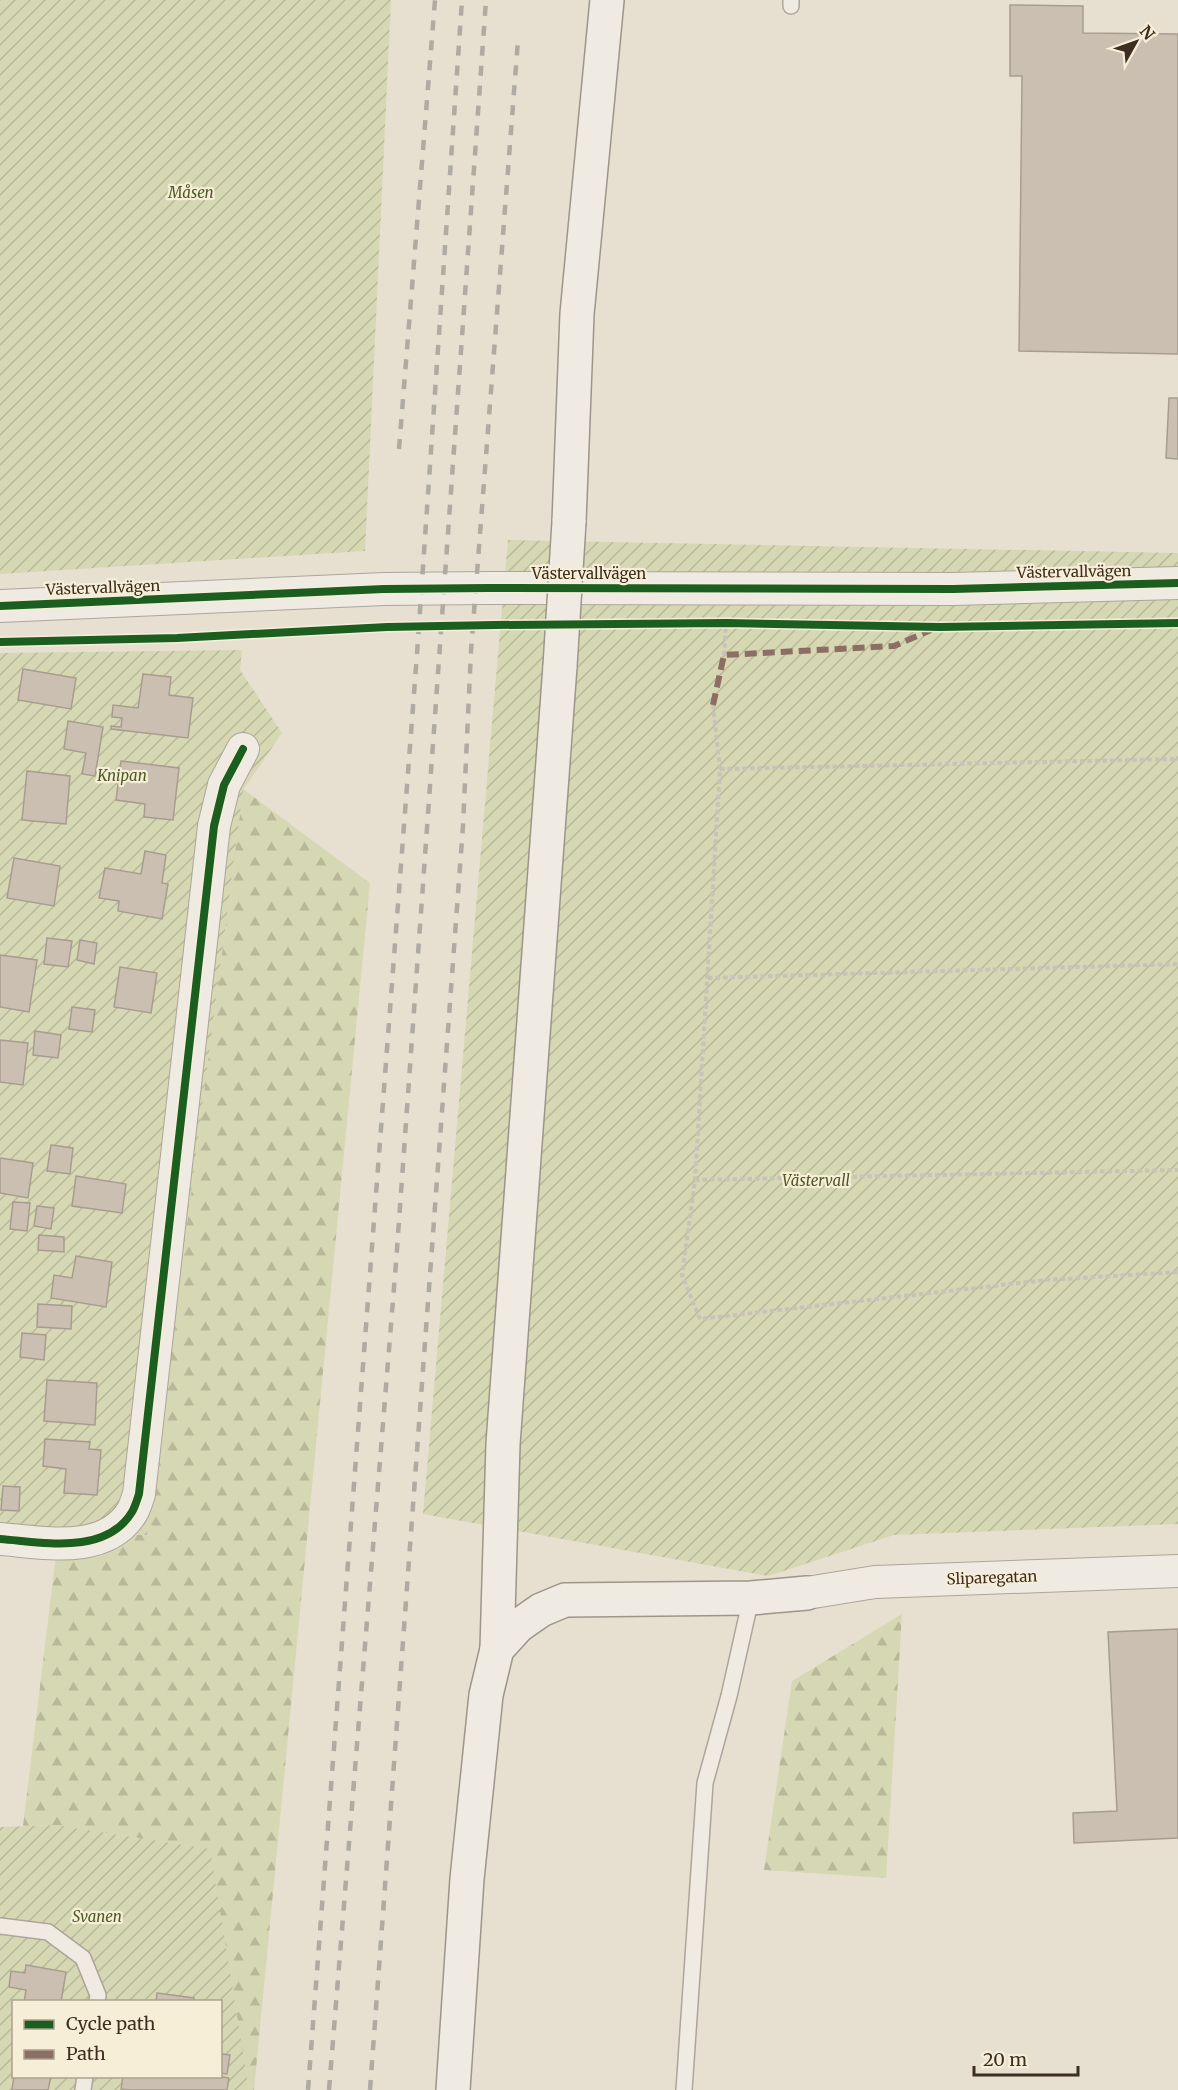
<svg xmlns="http://www.w3.org/2000/svg" width="1178" height="2090" font-family="Merriweather,serif">
  <defs>
    <pattern id="forest-firs" width="22" height="20" patternUnits="userSpaceOnUse" patternTransform="scale(1.5)"><rect width="22" height="20" fill="#d6d7b3"/><path d="M5 1l3.5 6h-7zM16 11l3.5 6h-7z" fill="#b9b99a"/></pattern>
    <pattern id="garden-furrows" width="10" height="10" patternUnits="userSpaceOnUse" patternTransform="scale(1.5)"><rect width="10" height="10" fill="#d6d7b3"/><path d="M-1 1l2-2M0 10L10 0M9 11l2-2" fill="none" stroke="#b9b99a"/></pattern>
  </defs>
  <rect width="100%" height="100%" fill="#e7e0d1"/>
  <g fill="url(#forest-firs)">
    <polygon points="243,789 370,883 254,2090 249,2090 209,1849 56,1825 23,1826 59,1530 147,1535"/>
    <polygon points="902,1614 886,1878 764,1870 792,1681"/>
  </g>
  <g fill="url(#garden-furrows)" fill-rule="evenodd">
    <polygon points="0,0 391,0 365,551 0,574"/>
    <polygon points="508,540 1178,553 1178,1524 894,1535 768,1576 423,1514"/>
    <polygon points="242,650 240,670 282,733 243,790 147,1535 0,1527 0,653"/>
    <path d="M56 1825 210 1849 249 2090H0V1827ZM14 2002H220V2076H14Z"/>
  </g>
  <g fill="#cbbfb2" stroke="#a89c90" stroke-width="1.5">
    <polygon points="1010,5 1083,6 1083,33 1178,34 1178,354 1019,351 1022,76 1010,76"/>
    <polygon points="1169,398 1178,398 1178,459 1166,458"/>
    <polygon points="23,669 76,678 71,709 18,700"/>
    <polygon points="143,674 171,677 169,695 193,698 188,738 111,729 111,726 121,727 122,718 112,717 113,705 138,708"/>
    <polygon points="68,721 103,727 95,776 82,774 86,753 64,749"/>
    <polygon points="121,761 179,768 173,820 144,817 145,804 116,800"/>
    <polygon points="27,771 70,776 66,824 22,820"/>
    <polygon points="145,851 166,855 162,883 168,884 162,919 118,911 119,901 99,898 105,868 141,874"/>
    <polygon points="14,858 60,866 54,906 7,898"/>
    <polygon points="47,938 72,941 68,967 44,964"/>
    <polygon points="80,940 97,943 94,964 77,960"/>
    <polygon points="0,955 37,960 29,1012 0,1007"/>
    <polygon points="120,967 157,973 151,1013 114,1007"/>
    <polygon points="72,1007 95,1010 92,1032 69,1029"/>
    <polygon points="35,1031 61,1035 58,1058 33,1055"/>
    <polygon points="0,1040 28,1043 23,1085 0,1082"/>
    <polygon points="51,1145 73,1148 70,1174 47,1171"/>
    <polygon points="0,1158 33,1163 28,1198 0,1193"/>
    <polygon points="76,1176 126,1184 122,1213 72,1206"/>
    <polygon points="13,1202 30,1203 27,1231 10,1229"/>
    <polygon points="37,1206 54,1208 51,1229 34,1226"/>
    <polygon points="39,1235 64,1237 64,1252 38,1250"/>
    <polygon points="76,1256 112,1262 106,1307 51,1298 54,1275 72,1278"/>
    <polygon points="38,1304 72,1306 71,1329 37,1327"/>
    <polygon points="22,1333 46,1335 44,1360 20,1357"/>
    <polygon points="47,1380 97,1383 95,1425 44,1421"/>
    <polygon points="45,1439 90,1442 89,1449 101,1450 97,1495 64,1493 66,1469 43,1466"/>
    <polygon points="3,1486 20,1487 19,1511 1,1510"/>
    <polygon points="1178,1629 1178,1838 1074,1843 1073,1813 1117,1811 1108,1632"/>
    <polygon points="26,1965 66,1972 61,2002 24,2002 26,1990 9,1987 11,1971 25,1973"/>
    <polygon points="157,1993 194,1998 194,2002 156,2002"/>
    <polygon points="222,2054 230,2055 227,2074 220,2073"/>
    <polygon points="14,2076 51,2076 48,2090 12,2090"/>
    <polygon points="123,2076 217,2076 229,2078 227,2090 129,2090 121,2089"/>
  </g>
  <g fill="none" stroke-linecap="round" stroke-linejoin="round">
    <defs>
      <g id="service">
        <polyline points="791,6 791,0"/>
        <polyline points="0,1926 48,1932 83,1958 98,1995 97,2002"/>
        <polyline points="83,2090 85,2076"/>
        <polyline points="684,2090 705,1783 729,1696 751,1598"/>
      </g>
      <g id="minor">
        <polyline points="0,606 384,589 488,588 953,589 1178,583"/>
        <path d="M0 1539C42 1542 105 1556 132 1512 135 1507 137 1500 139 1494L214 826 224 785 243 749"/>
        <polyline points="807,1593 875,1582 1178,1571"/>
      </g>
      <g id="secondary">
        <polyline points="569,522 577,314 607,0"/>
        <polyline points="497,1649 503,1444 560,666"/>
        <polyline points="453,2090 467,1879 486,1695 497,1649 518,1626 541,1610 565,1600 751,1598 807,1593"/>
      </g>
    </defs>
    <use href="#service" stroke="#ada599" stroke-width="18"/>
    <use href="#minor" stroke="#ada599" stroke-width="34"/>
    <use href="#secondary" stroke="#9c958a" stroke-width="36"/>
    <g stroke="#c8c2b9" stroke-width="4" stroke-dasharray="4.5 3" stroke-linecap="butt">
      <polyline points="724,655 726,623"/>
      <polyline points="713,705 720,769 695,1180 682,1275 700,1319 1046,1280 1178,1272"/>
      <polyline points="720,769 1178,759"/>
      <polyline points="708,978 1178,964"/>
      <polyline points="695,1180 1178,1170"/>
    </g>
    <use href="#service" stroke="#efebe3" stroke-width="15"/>
    <use href="#minor" stroke="#efebe3" stroke-width="32"/>
    <use href="#secondary" stroke="#efebe3" stroke-width="33"/>
    <g stroke="#afaaa2" stroke-width="4.5" stroke-dasharray="10 10" stroke-linecap="butt">
      <polyline points="399,449 435,0"/>
      <polyline points="308,2090 417,654 462,0"/>
      <polyline points="329,2090 396,1263 486,0"/>
      <polyline points="370,2090 463,826 471,651 518,40"/>
    </g>
    <defs>
      <polyline id="secondary-bridge" points="560,666 569,522"/>
    </defs>
    <use href="#secondary-bridge" stroke="#9c958a" stroke-width="36" stroke-linecap="butt"/>
    <use href="#secondary-bridge" stroke="#efebe3" stroke-width="33"/>
    <polyline stroke="#8d6e63" stroke-width="6" stroke-dasharray="12 6" stroke-linecap="butt" points="713,705 724,655 894,646 931,630"/>
    <defs>
      <g id="cycleway">
        <polyline points="0,606 384,589 488,588 953,589 1178,583"/>
        <polyline points="0,642 177,638 387,627 495,625 726,623 940,627 1178,623"/>
        <path d="M0 1539C42 1542 105 1556 132 1512 135 1507 137 1500 139 1494L214 826 224 785 243 749"/>
      </g>
    </defs>
    <use href="#cycleway" stroke="#f7eed8" stroke-width="11"/>
    <use href="#cycleway" stroke="#1b5e20" stroke-width="8"/>
  </g>
  <g text-anchor="middle" stroke-width="4.5" stroke-linejoin="round" paint-order="stroke">
    <g font-size="15" font-style="italic" fill="#4d5a26" stroke="#f7eed8">
      <text x="191" y="198">Måsen</text>
      <text x="122" y="781">Knipan</text>
      <text x="816" y="1186">Västervall</text>
      <text x="97" y="1922">Svanen</text>
    </g>
    <g font-size="15" fill="#3d2e20" stroke="#f7eed8">
      <text transform="translate(1074 572) rotate(-1)" y="5">Västervallvägen</text>
      <text x="589" y="579">Västervallvägen</text>
      <text transform="translate(103 588) rotate(-2)" y="5">Västervallvägen</text>
      <text transform="translate(992 1578) rotate(-2)" y="5">Sliparegatan</text>
    </g>
  </g>
  <rect x="12" y="2000" width="210" height="78" fill="#f7eed8" stroke="#ada18e" stroke-width="1.5"/>
  <rect x="24" y="2020" width="30" height="9" fill="#1b5e20" stroke="#ada18e" stroke-width="1.5"/>
  <text x="66" y="2030" font-size="18" fill="#3d2e20">Cycle path</text>
  <rect x="24" y="2050" width="30" height="9" fill="#8d6e63" stroke="#ada18e" stroke-width="1.5"/>
  <text x="66" y="2060" font-size="18" fill="#3d2e20">Path</text>
  <g transform="translate(1136 42) rotate(50)" stroke="#f7eed8" stroke-width="4.5" paint-order="stroke">
  <path d="M0-4.5L10 22L0 15L-10 22Z" fill="#3d2e20"/>
  <text y="-9" font-size="16" font-weight="bold" text-anchor="middle" fill="#3d2e20">N</text>
  </g>
  <path d="M974 2066v9h104v-9" fill="none" stroke="#3d2e20" stroke-width="3"/>
  <text x="983" y="2066" font-size="18" fill="#3d2e20" stroke="#f7eed8" stroke-width="4.5" paint-order="stroke">20 m</text>
</svg>
